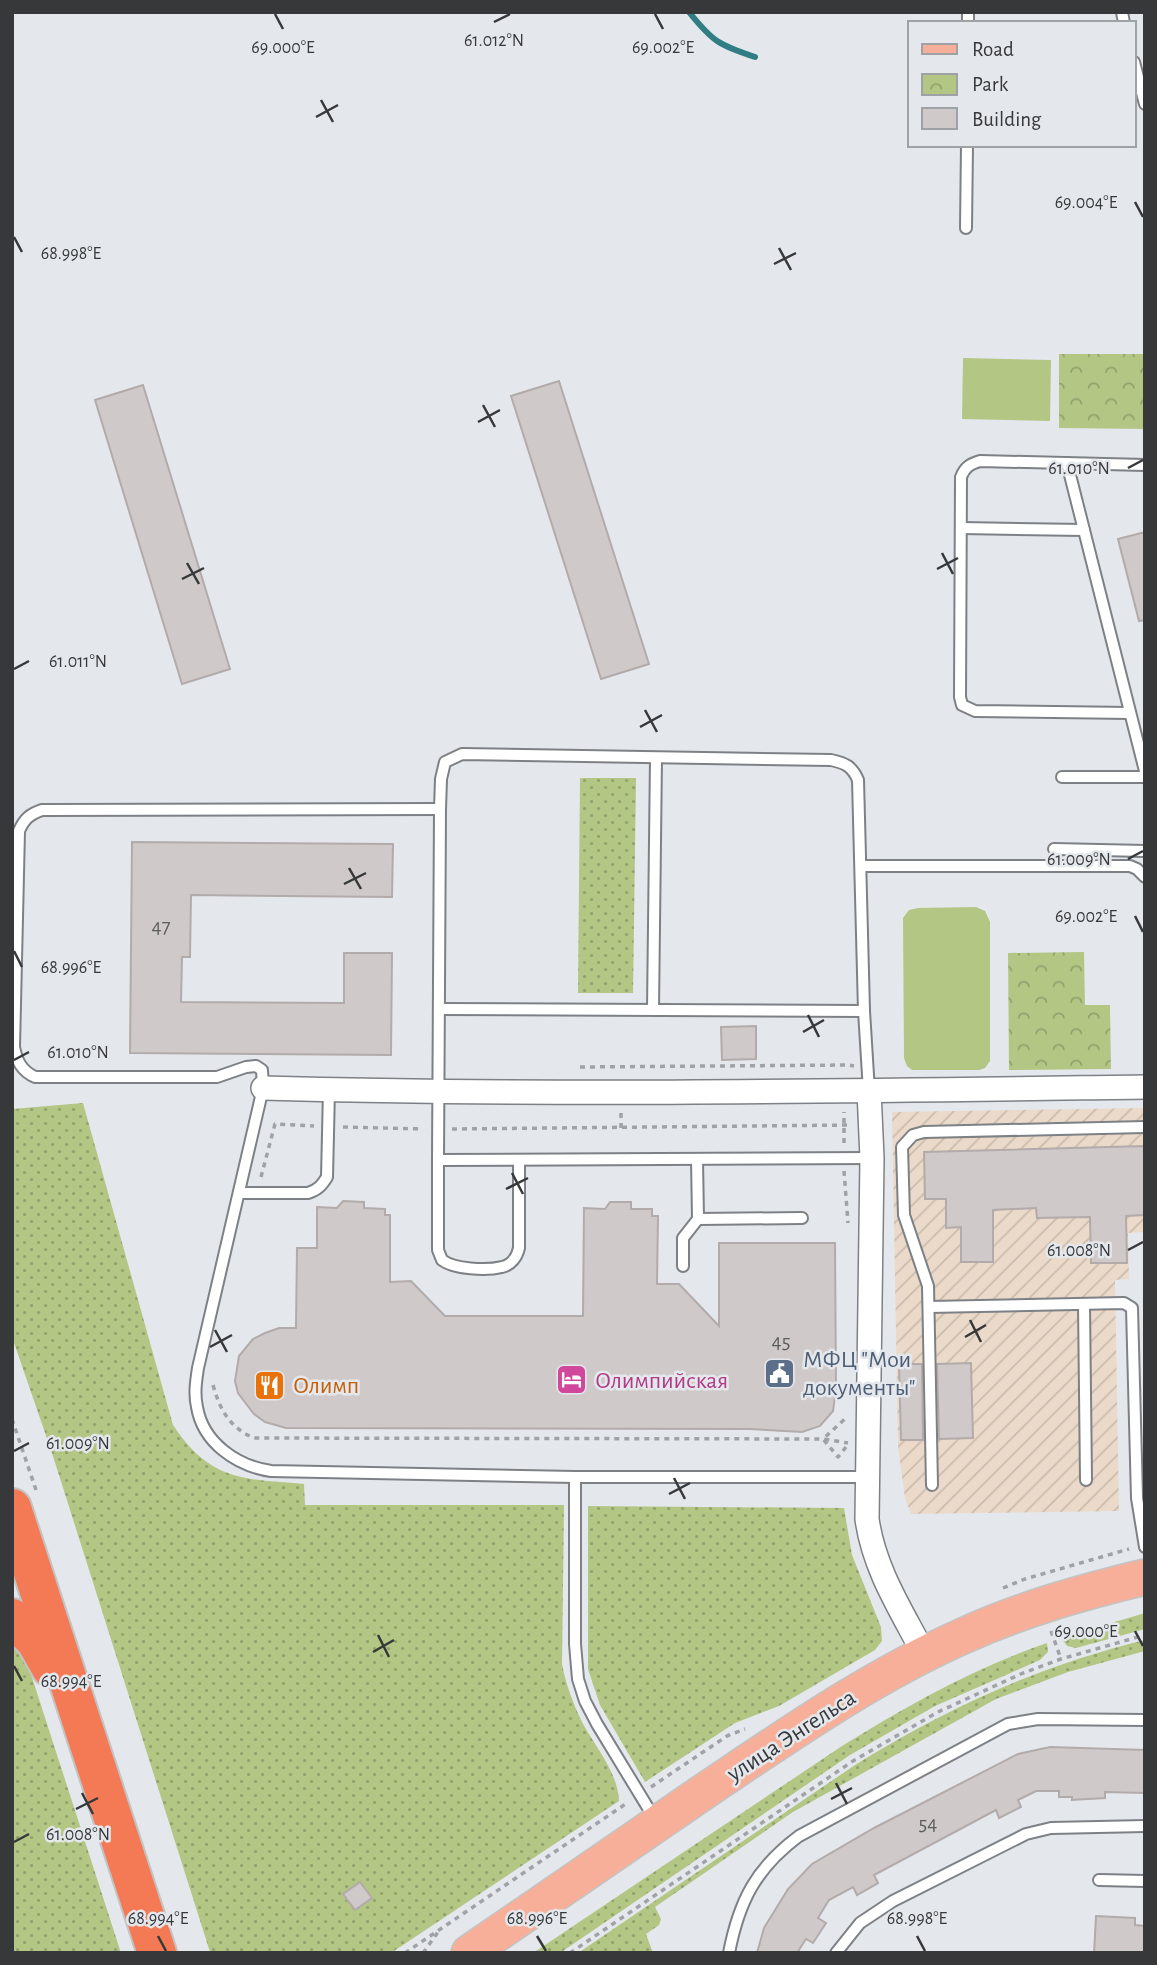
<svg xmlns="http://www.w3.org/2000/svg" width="1157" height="1965" font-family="'Alegreya Sans',sans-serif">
  <defs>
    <pattern id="industrial-furrows" width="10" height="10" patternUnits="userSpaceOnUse" patternTransform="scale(1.75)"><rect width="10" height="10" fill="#ebdac9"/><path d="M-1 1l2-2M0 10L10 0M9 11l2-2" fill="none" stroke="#cabcad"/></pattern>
    <pattern id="grass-dots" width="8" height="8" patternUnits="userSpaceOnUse" patternTransform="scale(1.75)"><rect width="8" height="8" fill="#b3c684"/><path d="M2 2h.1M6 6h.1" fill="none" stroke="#92a26d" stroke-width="1.8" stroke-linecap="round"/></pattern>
    <pattern id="park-crowns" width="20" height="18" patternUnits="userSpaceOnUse" patternTransform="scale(1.75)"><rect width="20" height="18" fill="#b3c684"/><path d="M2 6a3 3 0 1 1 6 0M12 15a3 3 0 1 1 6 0" fill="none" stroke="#92a26d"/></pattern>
  </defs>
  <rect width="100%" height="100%" fill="#e4e8ed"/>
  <polygon fill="url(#industrial-furrows)" points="1145,1108 1145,1232 1128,1233 1129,1279 1115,1280 1119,1511 911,1514 905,1498 898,1447 892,1112"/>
  <g fill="url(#grass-dots)">
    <polygon points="580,778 636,778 633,993 578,993"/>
    <path d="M83 1103 173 1425C210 1481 243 1479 304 1484L305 1505H564L562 1664C566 1685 573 1703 582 1722 595 1747 618 1772 619 1801L391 1953 210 1952 52 1453 12 1337V1109Z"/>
    <polygon points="588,1506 844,1508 852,1555 881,1627 882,1641 875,1650 779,1706 735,1723 645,1782 600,1705 588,1669"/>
    <polygon points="1145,1613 1145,1629 1076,1648 1067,1646 1061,1638"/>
    <path d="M1145 1640V1651L1068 1672 996 1699 793 1812 655 1907 661 1919 659 1925 646 1934 653 1953H578L855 1765C948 1708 1038 1666 1145 1640Z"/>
    <polygon points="12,1643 29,1668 121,1953 12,1953"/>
    <path d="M1047 1643 1048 1652 1040 1660 935 1706 850 1755 560 1953H533L842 1746C908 1705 974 1668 1047 1643Z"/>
  </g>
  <g fill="url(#park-crowns)">
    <polygon points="1059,354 1143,354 1145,360 1145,429 1059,428"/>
    <polygon points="1084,952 1085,1005 1110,1005 1111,1069 1009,1070 1008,953"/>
  </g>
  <g fill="#b3c684">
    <polygon points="963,358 1051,360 1050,421 962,419"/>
    <polygon points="976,907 985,911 990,922 990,1061 985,1068 979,1070 912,1070 907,1066 904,1058 903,918 909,910 918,908"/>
  </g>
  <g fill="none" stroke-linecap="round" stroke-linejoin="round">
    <path stroke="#307e83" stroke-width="6" d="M689 12C713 42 719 45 755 57"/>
  </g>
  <g fill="#d0c9c9" stroke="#b2abaa" stroke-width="2">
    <polygon points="559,381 649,664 601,679 511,396"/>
    <polygon points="143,385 230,669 182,684 95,400"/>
    <polygon points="1145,532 1145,620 1139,621 1118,539"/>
    <polygon points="132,842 393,844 392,897 191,895 190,957 182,957 181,1002 344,1003 344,953 392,953 391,1055 130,1053"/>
    <polygon points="756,1026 756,1059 722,1060 721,1027"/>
    <polygon points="1145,1146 1145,1215 1126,1216 1127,1263 1091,1263 1090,1217 1037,1218 1036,1208 993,1210 993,1262 961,1262 961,1227 946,1228 946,1199 925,1199 924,1152"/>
    <polygon points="343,1201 364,1202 364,1208 385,1209 385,1215 390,1215 390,1282 411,1281 445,1316 583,1316 584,1208 605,1209 610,1202 631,1202 631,1209 652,1209 652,1216 658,1216 657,1284 679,1284 719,1326 719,1243 835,1243 836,1389 833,1411 820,1426 802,1432 749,1429 286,1428 265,1422 254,1414 238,1393 235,1381 239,1356 253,1339 265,1333 279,1328 296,1328 297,1248 317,1248 317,1207 337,1208"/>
    <polygon points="971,1363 973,1438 939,1439 937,1364"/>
    <polygon points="899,1364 922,1364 923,1440 901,1440"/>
    <polygon points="1050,1747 1145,1750 1145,1793 1105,1792 1105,1798 1072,1800 1072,1797 1059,1797 1059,1791 1036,1791 1018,1800 1021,1807 999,1818 996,1810 874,1875 878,1883 857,1895 853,1887 829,1900 818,1918 826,1923 813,1943 806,1939 797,1953 757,1953 764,1928 788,1889 812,1864 874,1828 1018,1754"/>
    <polygon points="360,1882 372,1898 355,1910 343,1894"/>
    <polygon points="1096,1916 1135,1918 1135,1925 1145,1926 1145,1953 1094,1953"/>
  </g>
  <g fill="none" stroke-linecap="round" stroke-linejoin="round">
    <defs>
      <g id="lane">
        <polyline points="1122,12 1124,23"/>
        <polyline points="968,23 968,12"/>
        <polyline points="1134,62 1145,104"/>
        <polyline points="966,228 967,145"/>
        <polyline points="1067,463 1145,771"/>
        <polyline points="961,528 1084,530"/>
        <path d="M1130 713 975 711 962 705 960 697 961 477C965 467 970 464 980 461L1145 465"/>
        <polyline points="1062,777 1145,777"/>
        <path d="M440 809 42 810C30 814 24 819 19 831L14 1047C17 1062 22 1071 35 1077H217L246 1067 256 1066 262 1070 263 1088 198 1368C196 1381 194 1394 197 1407 203 1443 237 1466 271 1471L575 1477H867"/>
        <polyline points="1054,849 1145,851"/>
        <polyline points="861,866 1130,866 1137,869 1145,877"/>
        <polyline points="439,1009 864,1011"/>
        <polyline points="653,1009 656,758"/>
        <path d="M869 1091 864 1011 858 780C852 766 845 763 831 760L462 754 445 762 441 779 440 809 438 1160 872 1158"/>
        <polyline points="697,1159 698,1219 802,1218"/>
        <path d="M438 1160V1250L442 1260C454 1269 486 1271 502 1267 511 1265 517 1257 519 1248V1160"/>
        <path d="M239 1193H308C318 1190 322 1185 327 1177L329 1090"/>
        <polyline points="683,1266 683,1238 698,1219"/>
        <polyline points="1084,1304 1086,1480"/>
        <polyline points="929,1307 1124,1303 1132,1308 1137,1498 1145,1547"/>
        <polyline points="575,1477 575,1644 578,1679 585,1701 597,1724 656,1821"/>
        <polyline points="932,1485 928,1286 904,1215 902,1147 913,1135 924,1132 1145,1127"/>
        <polyline points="1099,1880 1145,1881"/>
        <path d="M729 1953C739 1901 756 1868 799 1836L1008 1724 1038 1719 1145 1720"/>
        <polyline points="836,1953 860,1923 893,1901 1026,1834 1051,1828 1145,1826"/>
      </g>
      <g id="street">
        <path d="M263 1088C557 1096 851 1091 1145 1087"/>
        <path d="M869 1091 872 1158 867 1519C874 1569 901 1610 924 1654"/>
      </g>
      <path id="primary" d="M469 1953C549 1898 629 1843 709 1788 791 1733 873 1676 963 1636 1022 1609 1083 1592 1145 1577"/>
      <g id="highway">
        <polyline points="12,1508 157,1953"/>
        <polyline points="12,1618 35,1640 51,1668"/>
      </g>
    </defs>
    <use href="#lane" stroke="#7d8185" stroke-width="14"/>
    <use href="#street" stroke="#7d8185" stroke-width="26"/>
    <use href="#primary" stroke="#c3c3c4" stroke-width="38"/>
    <use href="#highway" stroke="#c3c3c4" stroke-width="42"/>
    <g stroke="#9fa2a6" stroke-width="3.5" stroke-dasharray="5 5" stroke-linecap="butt">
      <polyline points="580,1067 848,1065 854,1066"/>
      <polyline points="343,1127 423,1129"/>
      <polyline points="621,1128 621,1111"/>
      <polyline points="452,1129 850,1125"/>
      <polyline points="844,1143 844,1112"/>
      <polyline points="844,1171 848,1223"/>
      <polyline points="261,1177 275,1124 314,1126"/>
      <path d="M213 1385C220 1410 230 1428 254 1438L823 1439 848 1443"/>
      <polyline points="12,1419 36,1490"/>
      <polyline points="846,1447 838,1457 823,1439 847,1417"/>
      <polyline points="1003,1588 1025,1579 1129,1549"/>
      <polyline points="1051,1631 1061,1659"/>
      <polyline points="651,1787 727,1736 745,1729"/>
      <polyline points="405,1953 627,1803"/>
      <polyline points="423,1953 438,1932"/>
      <polyline points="570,1953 853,1761 938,1712 1023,1673 1061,1659 1145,1635"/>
    </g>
    <use href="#lane" stroke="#fff" stroke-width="10"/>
    <use href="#street" stroke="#fff" stroke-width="23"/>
    <use href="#primary" stroke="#f8af99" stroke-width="35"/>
    <use href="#highway" stroke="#f47a55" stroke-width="38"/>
  </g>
  <path fill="none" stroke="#36383a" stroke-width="2.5" d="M275 14 283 29M655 14 663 29M494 22 510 14M321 100 333 122M316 117 338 105M1135 202 1143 217M14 237 22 252M779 248 791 270M774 264 796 253M483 405 495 427M478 422 500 410M1128 468 1143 460M942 553 953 574M187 563 199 584M937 569 958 558M182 579 204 568M14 669 29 661M645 710 657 732M640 727 662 715M1128 859 1143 851M349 868 361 889M344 884 366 873M1135 916 1143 932M14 951 22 967M808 1015 819 1037M803 1032 824 1020M14 1060 29 1052M512 1173 523 1194M506 1189 528 1178M1128 1250 1143 1242M970 1320 981 1342M215 1330 227 1352M965 1337 986 1325M210 1347 232 1335M14 1451 29 1443M674 1478 685 1499M669 1494 690 1483M1135 1631 1143 1646M378 1635 389 1657M373 1652 394 1640M14 1666 22 1681M836 1783 847 1804M82 1793 93 1814M831 1799 852 1788M76 1809 98 1798M14 1842 29 1834M158 1936 166 1951M537 1936 546 1951M917 1936 925 1951"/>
  <defs>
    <symbol id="civic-square" viewBox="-11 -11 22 22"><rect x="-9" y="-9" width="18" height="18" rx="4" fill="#5c6f8a" stroke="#e4e8ed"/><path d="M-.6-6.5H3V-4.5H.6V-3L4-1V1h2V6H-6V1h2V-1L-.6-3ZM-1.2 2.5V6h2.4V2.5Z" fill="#fff"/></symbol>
    <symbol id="hotel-square" viewBox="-11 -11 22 22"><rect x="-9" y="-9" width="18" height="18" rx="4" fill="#d1479c" stroke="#e4e8ed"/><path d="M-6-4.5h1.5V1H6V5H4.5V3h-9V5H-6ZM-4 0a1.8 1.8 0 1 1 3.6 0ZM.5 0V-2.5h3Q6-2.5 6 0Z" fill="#fff"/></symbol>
    <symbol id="restaurant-square" viewBox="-11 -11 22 22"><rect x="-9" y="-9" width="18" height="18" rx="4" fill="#e8710a" stroke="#e4e8ed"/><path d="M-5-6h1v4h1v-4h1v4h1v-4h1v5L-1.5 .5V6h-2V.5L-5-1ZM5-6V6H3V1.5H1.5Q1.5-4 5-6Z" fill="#fff"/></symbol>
  </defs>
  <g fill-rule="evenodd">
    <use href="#civic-square" x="762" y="1356" width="35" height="35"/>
    <use href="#hotel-square" x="554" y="1362" width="35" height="35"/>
    <use href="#restaurant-square" x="252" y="1368" width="35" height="35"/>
  </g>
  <g text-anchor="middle" stroke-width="5" stroke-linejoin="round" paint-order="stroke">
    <g font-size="21" fill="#5c5c5e">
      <text x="161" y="933">47</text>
      <text x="781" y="1348">45</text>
      <text x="928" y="1830">54</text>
    </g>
    <g font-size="24" fill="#4e5e75" stroke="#e4e8ed" text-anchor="start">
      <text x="803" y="1367">МФЦ "Мои<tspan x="803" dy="28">документы"</tspan></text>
    </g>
    <g font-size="24" fill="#b23c85" stroke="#e4e8ed" text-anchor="start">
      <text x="595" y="1388">Олимпийская</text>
    </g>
    <g font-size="24" fill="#c56008" stroke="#e4e8ed" text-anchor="start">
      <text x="293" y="1393">Олимп</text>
    </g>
    <g font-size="24" fill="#36383a" stroke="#e4e8ed">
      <text transform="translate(791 1735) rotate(-33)" y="8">улица Энгельса</text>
    </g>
  </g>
  <g font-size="18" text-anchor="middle" fill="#36383a" stroke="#e4e8ed" stroke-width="5" stroke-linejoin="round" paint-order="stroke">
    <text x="494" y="46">61.012°N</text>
    <text x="283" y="53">69.000°E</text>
    <text x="663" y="53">69.002°E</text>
    <text x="1086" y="208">69.004°E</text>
    <text x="71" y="259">68.998°E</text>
    <text x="1079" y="474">61.010°N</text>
    <text x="78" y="667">61.011°N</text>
    <text x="1079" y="865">61.009°N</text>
    <text x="1086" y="922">69.002°E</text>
    <text x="71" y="973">68.996°E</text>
    <text x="78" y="1058">61.010°N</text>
    <text x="1079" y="1256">61.008°N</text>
    <text x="78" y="1449">61.009°N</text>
    <text x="1086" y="1637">69.000°E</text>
    <text x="71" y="1687">68.994°E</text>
    <text x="78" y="1840">61.008°N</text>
    <text x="158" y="1924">68.994°E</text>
    <text x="537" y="1924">68.996°E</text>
    <text x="917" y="1924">68.998°E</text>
  </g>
  <rect width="1157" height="1965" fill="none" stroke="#36383a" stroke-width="28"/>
  <rect x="908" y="21" width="228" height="126" fill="#e4e8ed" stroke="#9ea2a5" stroke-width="2"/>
  <rect x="922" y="44" width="35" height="10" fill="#f8af99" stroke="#9ea2a5" stroke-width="2"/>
  <text x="972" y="56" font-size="21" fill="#36383a">Road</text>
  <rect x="922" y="74" width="35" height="21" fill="url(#park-crowns)" stroke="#9ea2a5" stroke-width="2"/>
  <text x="972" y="91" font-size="21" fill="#36383a">Park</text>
  <rect x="922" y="108" width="35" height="21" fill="#d0c9c9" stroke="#9ea2a5" stroke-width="2"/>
  <text x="972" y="126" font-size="21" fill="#36383a">Building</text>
</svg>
